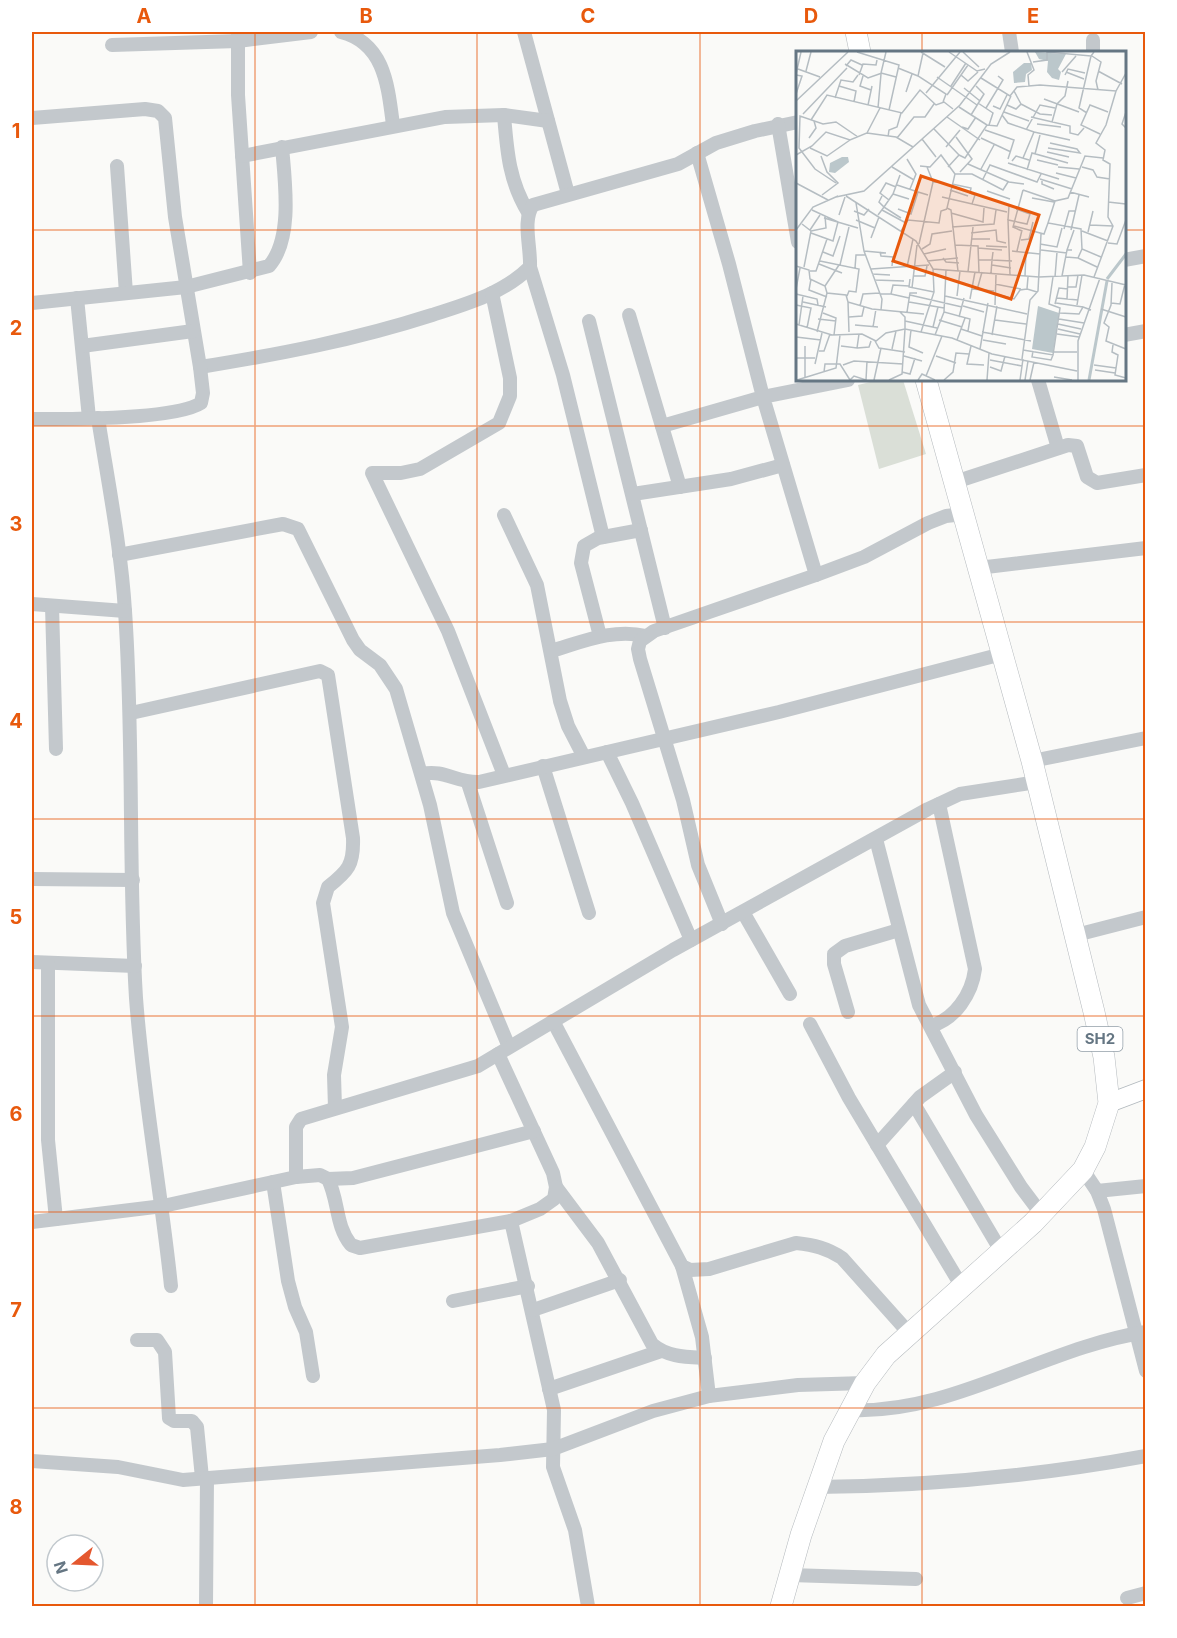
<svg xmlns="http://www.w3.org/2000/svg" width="1177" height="1638" font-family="Inter,sans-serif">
  <rect width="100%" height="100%" fill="#fafaf8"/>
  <polygon fill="#dadfd7" points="878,380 903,380 926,454 879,469 858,385"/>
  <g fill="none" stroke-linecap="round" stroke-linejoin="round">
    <defs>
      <polyline id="secondary" points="1109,1103 1146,1089"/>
      <g id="primary">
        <polyline points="856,32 860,52"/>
        <polyline points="781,1606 801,1535 834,1441 865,1383 886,1355 1033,1223 1083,1170 1095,1147 1109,1103 1104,1057 1094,1012 1032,761 926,380"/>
      </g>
    </defs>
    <use href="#secondary" stroke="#b3babf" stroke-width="20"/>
    <use href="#primary" stroke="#b5babe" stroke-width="22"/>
    <g stroke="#c3c8cc" stroke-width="14">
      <polyline points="238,32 238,95 250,273"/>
      <path d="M341 32C385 43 388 87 393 125"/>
      <polyline points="524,32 568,194"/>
      <polyline points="1009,32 1012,52"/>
      <polyline points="1093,40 1093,52"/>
      <polyline points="112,45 238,41 311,32"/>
      <path d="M504 115C507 151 509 181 528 212"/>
      <path d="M32 118 145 109 158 111 165 118 175 217 200 367C281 354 354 340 432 315 467 304 504 293 530 267 531 247 522 220 533 205L678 164 716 143 755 131 798 122"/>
      <polyline points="778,124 798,242"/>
      <polyline points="242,156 445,117 504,115 548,121"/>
      <polyline points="117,166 126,293"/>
      <polyline points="1124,260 1146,256"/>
      <polyline points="530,267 563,375 603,537"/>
      <polyline points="492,293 510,378 510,396 499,423 420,469 401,473 372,473 448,631 504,775"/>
      <polyline points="77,298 89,418"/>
      <path d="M32 303 186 287 269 266C293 239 285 182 282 147"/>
      <polyline points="629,315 680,487"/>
      <polyline points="589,321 665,628"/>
      <polyline points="1124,335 1146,331"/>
      <polyline points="82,346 193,331"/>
      <polyline points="1038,380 1058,448"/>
      <path d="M98 418C108 482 121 547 125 611 134 740 128 869 136 998 143 1094 161 1190 171 1286"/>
      <path d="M32 419C66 419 175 420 201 403L203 393 200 367"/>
      <polyline points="662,426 763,397 729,264 697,153"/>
      <polyline points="955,482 1068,445 1077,446 1087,477 1097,483 1146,475"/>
      <polyline points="633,494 731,479 783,465"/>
      <polyline points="504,515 537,585 560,701 568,726 584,757"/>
      <polyline points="119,555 283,524 298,529 353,640 360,650 380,665 396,689 430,805 453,913 509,1047"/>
      <polyline points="978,568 1146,548"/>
      <polyline points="816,575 763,397 848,380"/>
      <polyline points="32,604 125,611"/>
      <polyline points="52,606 56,749"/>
      <polyline points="600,636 581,563 584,546 598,538 641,530"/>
      <path d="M551 651C582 642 613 628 646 636"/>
      <path d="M131 713 320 671 328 675 353 838C354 865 348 871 328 887L323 903 342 1027 334 1075 335 1108"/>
      <polyline points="607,752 632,803 691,940"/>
      <polyline points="1032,761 1146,738"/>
      <polyline points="543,766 589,913"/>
      <path d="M422 774C444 769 457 783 479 782L779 712 1002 654"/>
      <polyline points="468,783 507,903"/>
      <polyline points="876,839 919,1005 976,1115 1021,1187 1042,1215"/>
      <polyline points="32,879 133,880"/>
      <polyline points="743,912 790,994"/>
      <polyline points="722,924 698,865 683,800 640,659 638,649 640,641 654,631 816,575 864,557 928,523 946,516 964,514"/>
      <polyline points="1076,935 1146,917"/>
      <polyline points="32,962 135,966"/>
      <polyline points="48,963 48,1140 56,1219"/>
      <polyline points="848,1012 834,964 834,954 845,946 899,930"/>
      <path d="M553 1021 682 1266 690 1270 709 1269 796 1243C814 1245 827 1248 842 1258L909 1333"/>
      <polyline points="810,1024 849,1098 962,1287"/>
      <path d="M931 1026C955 1019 972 994 975 969L939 804"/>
      <polyline points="498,1054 553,1173 556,1187 554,1199 540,1209 511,1221"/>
      <polyline points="914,1104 1001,1251"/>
      <polyline points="877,1145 920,1097 955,1072"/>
      <polyline points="1083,1170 1097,1191 1104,1209 1146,1371"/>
      <path d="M296 1177 320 1175 328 1179C339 1201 335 1225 351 1245L360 1248 511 1221 554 1410 553 1467 575 1530 588 1606"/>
      <polyline points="328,1179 353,1178 534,1131"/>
      <polyline points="273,1182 288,1281 295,1307 306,1332 313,1376"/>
      <path d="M556 1187 598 1243 652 1344C667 1357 686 1357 705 1358"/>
      <polyline points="1097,1191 1146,1186"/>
      <polyline points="32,1222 163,1206 296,1177 296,1127 301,1119 478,1066 673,950 928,809 960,794 1037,782"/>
      <polyline points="682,1266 702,1337 709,1396"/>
      <polyline points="453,1301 528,1286"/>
      <polyline points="533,1310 620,1280"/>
      <polyline points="137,1340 157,1340 165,1352 169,1418 174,1421 192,1421 197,1427 202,1478"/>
      <polyline points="549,1389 661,1351"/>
      <path d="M850 1410C951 1415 1046 1347 1146 1332"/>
      <polyline points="32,1461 118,1467 183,1480 500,1455 553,1449 653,1411 709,1396 798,1385 865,1383"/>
      <path d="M817 1487C927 1486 1037 1476 1146 1456"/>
      <polyline points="790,1575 916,1579"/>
      <polyline points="1127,1598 1146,1593"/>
      <polyline points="206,1606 207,1478"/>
    </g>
    <use href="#secondary" stroke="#fff" stroke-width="18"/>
    <use href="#primary" stroke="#fff" stroke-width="21"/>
  </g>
  <path fill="none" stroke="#e8590c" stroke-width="1.5" stroke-opacity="0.55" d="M255 32V1606M477 32V1606M700 32V1606M922 32V52M32 230H798M1124 230H1146M922 380V1606M32 426H1146M32 622H1146M32 819H1146M32 1016H1146M32 1212H1146M32 1408H1146"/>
  <g text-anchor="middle" stroke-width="6" stroke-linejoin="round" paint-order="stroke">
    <rect fill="#fff" stroke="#939fa8" stroke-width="1.5" x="1077.5" y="1027" width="45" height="24" rx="4.5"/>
    <g font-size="15" font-weight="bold" fill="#657683">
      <text x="1100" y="1044">SH2</text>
    </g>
  </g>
  <g transform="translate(796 51)">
    <rect width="330" height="330" fill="#fafaf8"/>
    <path d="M239 1 270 3 262 18 265 21 263 29 256 27 251 21 252 10 243 8ZM228 12H235L236 19 230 23 229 31 218 32 217 21ZM46 106H52L53 111 39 122 33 121 34 112ZM242 255 263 262 257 302 236 298Z" fill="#bbc7cb"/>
    <path fill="none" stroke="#bbc7cb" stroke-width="3" d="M311 228 330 203M293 329 311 230"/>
    <path fill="none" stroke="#b5bdc2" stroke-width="1.5" d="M61 1 103 14 93 59M90 1 85 22 100 26M125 1 149 16M153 1 181 20 189 18M167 1 183 16M231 1 238 19 232 24 233 35M127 2 122 25 150 43 147 51M296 5 305 11 300 30 302 39M237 11 251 9V1L295 5 298 1M49 13 72 27 86 22M50 15 55 9 66 14M102 17 122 25M2 18 24 26M10 20 15 1M302 20 326 33M266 21 280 5M270 21 288 28M0 23 5 1M0 24 6 25 0 43M63 24 67 13 80 14 81 9M165 24 172 30 182 21M269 24 272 18 289 22M67 25 64 35 75 39M141 26 181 54M185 27 214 45 221 36 244 34 320 40 330 22M43 35 60 40 58 51M155 35 170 12M168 37 184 50M110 41 116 23M130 42 164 1M151 44 172 14M39 47 45 29 57 31 62 24M248 48 283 61M0 50 52 1M182 52 197 62 193 74M225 53 244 63 256 64M72 54 76 35M211 54 220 58 225 53 218 40M197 55 204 58 211 44M163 56 191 74M82 57 85 23M190 57 207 29 202 25M208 61 233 70M330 61 326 73 330 77M291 62 283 57 295 5M7 63 51 17M175 64 188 43 180 35M206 64 212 72 238 81 227 107M151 66 184 89M235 66 274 75V82L282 84 288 77M15 69 31 44 106 62 124 39 140 54 148 51 157 58M256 71 261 53 269 45 272 30M241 73 265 76M166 76 172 78 180 66M138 78 163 104 152 116M189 79 218 89 212 108M230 79 244 54 259 57M238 81 274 89M71 82 100 86 117 96M304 83 285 74 294 54 312 61M92 86 93 79 101 76 105 62M160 86 176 108 164 121M13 87 20 77 18 70M101 87 118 66H129L138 53M185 87 215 101M126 88 140 106M150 96 164 79M14 97 31 105 54 89M252 97 284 102 281 98 254 92M251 101 273 106M239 103 244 84M0 104 16 95 30 81 54 89 71 82 84 57M163 104 169 107 191 74 201 75 215 45M25 105 31 121 42 132 26 144M111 108 120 123 114 138M241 109 262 114M216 110 220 105 233 109M212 112 263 128M172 113 213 131 228 133M124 115 134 116 145 104 159 123 151 157 155 159 162 220M96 116 118 129M131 116 137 131H144M262 116 283 118M286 116 297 119 301 126 314 128M185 118 198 94M231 119 236 102 272 112M260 122 280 127M159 123H176L207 139 212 131M104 124 97 143 113 148M187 128 194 114 241 131 245 123M244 128 276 138M246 128V133L258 138M0 132 32 149M40 132 19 118 3 97 4 65 27 73 40 71 62 86M156 133 175 137 174 142 179 144 176 153M101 134 119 140M154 139 172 145M227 139 259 150M191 140 214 148M274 141 293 146M50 145 120 190 137 218 243 226 288 224 330 234M86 145 83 151 88 156 97 143M40 146 68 140 164 54 195 13 214 1M146 146 211 161M236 147 258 151M93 149 84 142 90 132 100 136M312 151 330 153M60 152 68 200 86 248 85 259M102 158 115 163 122 141 132 144M86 159 110 172M58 160 68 164 73 158M155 162 187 171 188 157M43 164 49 146M82 164 88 156 105 167M28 167 62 177M60 169 79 177M212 169 213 155 221 156M6 173 15 180 8 216M294 174 317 175M218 175 248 183 252 172M156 176 198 173 200 159M268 178 273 160H279M0 179 17 156 42 145M14 179 24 164M275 179 283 144M15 180 30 177 29 165M105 180 112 169 143 172 145 160 151 158M226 180 217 176 227 139M286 180 312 190M292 181 297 160M15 182 37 190 42 171 16 159M175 182 200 179 201 190 210 192M75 187 83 166M175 188H194M225 189 233 188 237 171M312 192 321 193 330 169M123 193 137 131M244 193 261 196 266 177M159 194 182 195 183 221M190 195 211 196M182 197 206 199M126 198 134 193 136 183 156 180M245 199 271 202M271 199 278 179M68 200 90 202M216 200 244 203M221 200 226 179M27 201 37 205 44 185M84 201 85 205 97 206 96 215M197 201 196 209 216 210M128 203 150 198M270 206 282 207 286 198M305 206 286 198 285 178 252 172 259 150 272 147 289 105 307 107M147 207 150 211 163 212M282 207 301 216M182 209H196L195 222M24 210 63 218 60 241 53 240 51 245M131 210 162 207M23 213 46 222M44 214 53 176M196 214 215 217M0 215 13 219 14 228 29 235 31 242 50 244 52 251M111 216 117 188M59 217 60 204H69M75 218 133 214M150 219 148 261 174 268 172 280M14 220H20L31 188M172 221 177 176M76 223 94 224M214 224 212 169 231 173 234 163 220 158M117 225H129L131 215M229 225 230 201M266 225 271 199H276M232 226 231 238 241 241M259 226 261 201M298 226 317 175 312 166 314 113 307 109 309 99 300 92 310 74 320 40M15 228 13 239 31 246M114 228 113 236 138 241M78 229 108 230M316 232 315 254 308 272 313 276 310 290 330 298M199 233 225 238M29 235 43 214M272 236H280L282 224M116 237 121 194M0 238 4 217M176 238 198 240M181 239 186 221M0 243 21 248 22 254M84 243H95L97 234 113 235M95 243 113 247M200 243 218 248 224 239 231 238M114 244 166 256M149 245 231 263M161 245 164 220M261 247 282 249M174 248 179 221M271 248 272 225M7 251 30 256M113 251 148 257M260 252 287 256M315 252 324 253 329 233M259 253 263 237 272 238M0 254 15 257 11 277M199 254 200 224M281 254 286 224M64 255 67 243 84 242M167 255 188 261M305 258 330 266M104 261 109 266V278M111 261 114 242H121M27 262 40 267 38 284M264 262 283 263 287 256 295 259M53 266 66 265 68 256M163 266 168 247M22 268 40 270M263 268 288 272M143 269 166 276M199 269 230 273M109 270 141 277M0 273 36 284 66 283 80 290 90 282 109 278 156 287 196 303 281 320M262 273 285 278M3 274 7 245M59 274 82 276M77 276 80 258M137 276 142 256M165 278 186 285M262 278 284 283M115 279 113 296 127 302M21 281 31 242M53 281 52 251 76 258 128 263M125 281 138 241 137 218M186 281 235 290M261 283 283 286M139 284 148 261M196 284 201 255M0 286 25 289M161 289 169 267M187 289 210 293M79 290 83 297 109 301M317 294 316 301 322 304 319 324 330 327M45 295 61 297 63 283M175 295 171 313 188 314M61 297 73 296 75 290M96 298 100 280M184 298 192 252M227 299 257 304 264 257 253 253 257 226M23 300H28L34 283M237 300 236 306 255 309 257 304M258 301H281M108 305 126 310M140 305 160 312M0 307H19M226 308 234 249 242 240 245 183M194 309 226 315M19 313 26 282M47 314 58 310 107 313M298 314 320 317M194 316 205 320 209 305M299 319 319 322M28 321 29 313H44L54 329 58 325 70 329M106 321 114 323 119 307M130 325 146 285M258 326 276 329M9 328V295M1 329 40 317 44 284M70 329 71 310M78 329 85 297M93 329 106 323 109 278M122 329 126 323 139 329M148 329 157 321 160 302 173 303M191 329 193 302M224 329 227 308M229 329 232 310M234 329 238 311M282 329V290L304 227"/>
    <path fill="#e8590c" fill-opacity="0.15" stroke="#e8590c" stroke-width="3" d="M125 125 243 164 215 248 97 210Z"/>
    <rect width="330" height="330" fill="none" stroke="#657683" stroke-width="3"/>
  </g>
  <rect width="1177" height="1638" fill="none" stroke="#ffffff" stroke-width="66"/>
  <g transform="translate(75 1563) rotate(252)"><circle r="28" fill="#ffffff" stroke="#c1c8cd" stroke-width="1.5"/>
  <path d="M0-4.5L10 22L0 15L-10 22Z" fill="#e4572e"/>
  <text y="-9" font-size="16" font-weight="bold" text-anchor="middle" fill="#657683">N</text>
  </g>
  <rect x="33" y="33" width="1111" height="1572" fill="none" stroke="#e8590c" stroke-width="2"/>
  <g font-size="20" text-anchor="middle" font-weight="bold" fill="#e8590c">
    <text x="144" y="23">A</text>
    <text x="366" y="23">B</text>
    <text x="588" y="23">C</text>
    <text x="811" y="23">D</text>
    <text x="1033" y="23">E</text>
    <text x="16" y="138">1</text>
    <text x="16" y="335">2</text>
    <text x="16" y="531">3</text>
    <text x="16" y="728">4</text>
    <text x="16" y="924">5</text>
    <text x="16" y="1121">6</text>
    <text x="16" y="1317">7</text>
    <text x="16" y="1514">8</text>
  </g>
</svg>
